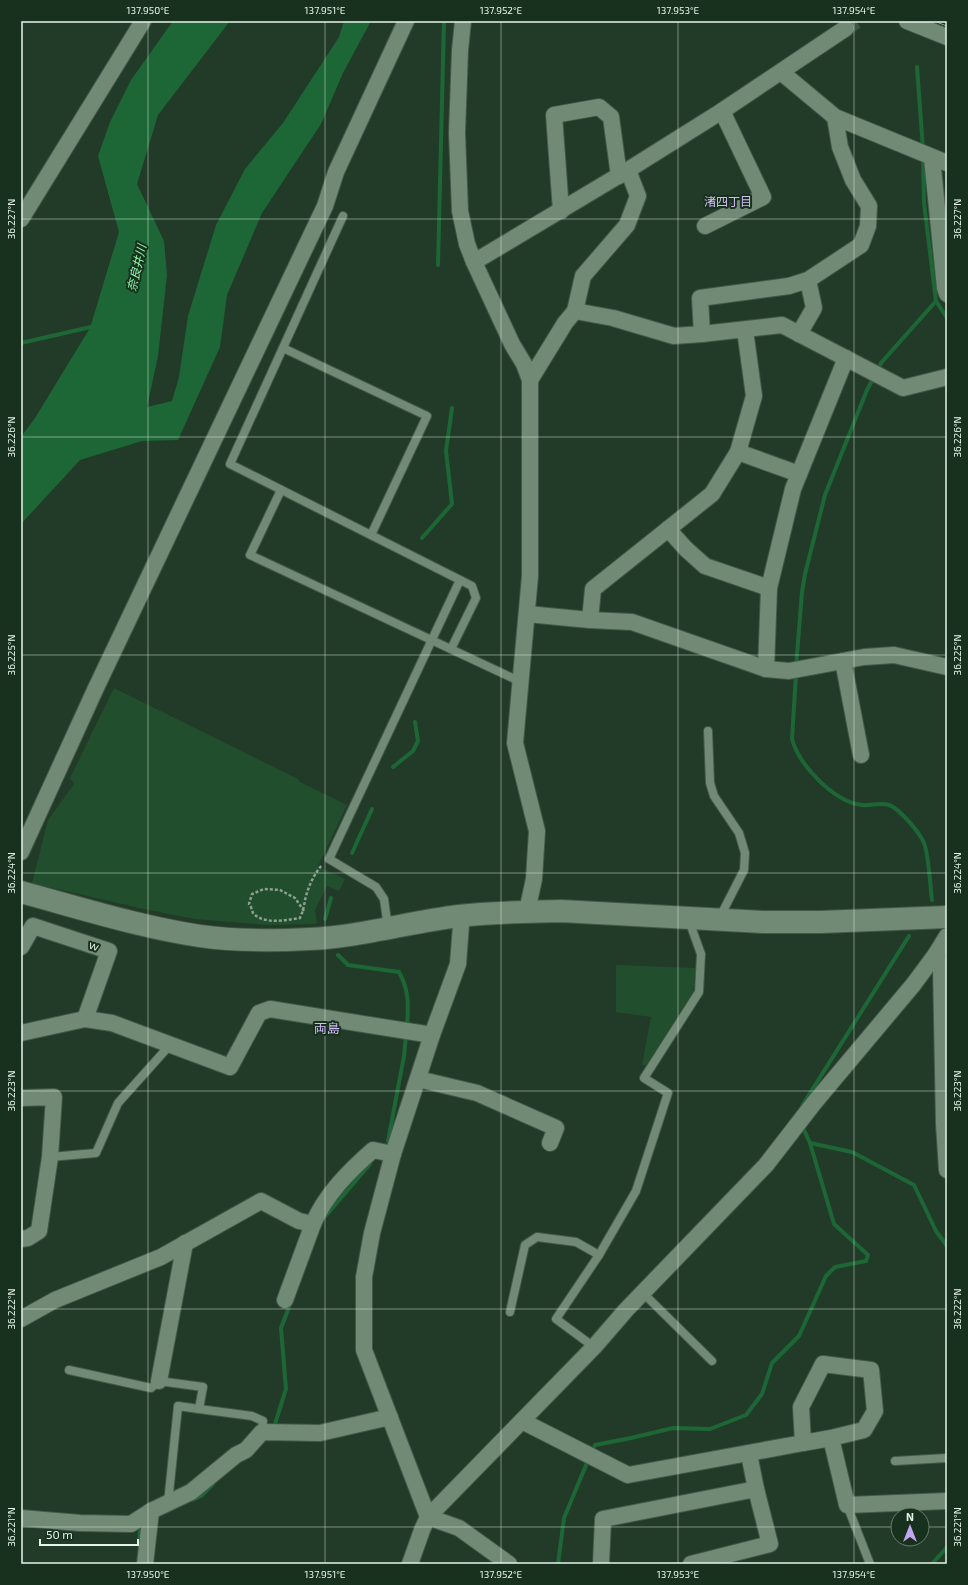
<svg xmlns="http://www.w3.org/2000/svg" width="968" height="1585" font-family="'Exo 2','Noto Sans JP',sans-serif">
  <rect width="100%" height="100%" fill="#223a28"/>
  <g fill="#214f2e">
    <polygon points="114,688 298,779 300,782 347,805 318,866 345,879 339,891 327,886 315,910 317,924 267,925 195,919 139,908 32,883 48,820 74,784 70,778"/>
    <polygon points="616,965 696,968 693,992 646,1065 642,1065 651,1017 616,1012"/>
  </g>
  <polygon fill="#1d6736" points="173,21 230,21 158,115 137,184 164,241 167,275 158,356 147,407 172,401 179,377 188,316 216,225 245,169 283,123 339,37 344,21 371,21 343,73 321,124 262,213 227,295 220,347 178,440 142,441 80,460 21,524 21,437 35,418 90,328 119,232 98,156 110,122 131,80"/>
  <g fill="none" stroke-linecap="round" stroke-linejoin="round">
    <g stroke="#1d6736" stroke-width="4">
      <polyline points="917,67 923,149"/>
      <polyline points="923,157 924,203 936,301 947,318"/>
      <polyline points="438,265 444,21"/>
      <polyline points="21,343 95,326"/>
      <polyline points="877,371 881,363 936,301"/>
      <polyline points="422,538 452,504 446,451 452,408"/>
      <polyline points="796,667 802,592 805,574 825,495 867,390 874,377"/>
      <path d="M796 674 792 739C799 765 834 802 862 805 870 806 882 802 889 805 899 808 920 833 924 843 929 856 930 885 932 900"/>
      <polyline points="393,767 413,751 418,741 415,722"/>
      <polyline points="352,853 372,809"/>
      <polyline points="325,919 331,898"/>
      <path d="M338 955 348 965 399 972C410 992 408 1006 407 1028"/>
      <polyline points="802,1106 909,936"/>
      <polyline points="388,1141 404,1056 406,1035"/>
      <polyline points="810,1143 852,1152 914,1185 936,1231 947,1246"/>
      <polyline points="323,1219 370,1164"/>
      <polyline points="275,1424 286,1389 281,1328 291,1302"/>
      <polyline points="592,1452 595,1445 631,1438 673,1428 710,1429 746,1415 762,1394 772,1363 799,1336 826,1276 835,1267 866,1261 868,1255 834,1224 810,1143 804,1130"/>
      <polyline points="192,1500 201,1496 213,1484"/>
      <polyline points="139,1546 140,1531"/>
      <polyline points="558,1564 564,1518 589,1458"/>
      <polyline points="932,1564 947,1547"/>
    </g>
    <polyline stroke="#405645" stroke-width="16" stroke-dasharray="16 8" stroke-linecap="butt" points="846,28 856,21"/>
    <defs>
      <g id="lane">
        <polyline points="343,216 230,464 472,586 476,598 451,649"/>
        <polyline points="283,348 427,416 371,535"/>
        <polyline points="281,490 250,555 521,682"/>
        <polyline points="708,731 710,783 714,796 739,833 745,853 744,870 723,911 717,917"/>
        <polyline points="388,928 384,899 376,887 329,859 460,580"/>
        <polyline points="50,1157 96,1153 118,1103 170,1045"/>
        <polyline points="643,1293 712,1361"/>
        <polyline points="510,1312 525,1245 537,1237 576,1242 599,1255"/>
        <polyline points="594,1347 556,1319 599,1255 636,1191 668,1093 644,1078 699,992 701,954 692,929 693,919"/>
        <polyline points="69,1370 151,1388 159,1381 203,1387 199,1409 252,1416 263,1421 262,1432"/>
        <polyline points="895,1461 947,1458"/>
        <polyline points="168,1503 178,1406 199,1409"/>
        <polyline points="847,1505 870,1564"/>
      </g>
      <g id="street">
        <polyline points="463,21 460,50 457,133 460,211 467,244 474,262 512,344 524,364 530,380 530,576 515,743 537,831 534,879 529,902 528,912"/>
        <polyline points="907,21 947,37"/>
        <polyline points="781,72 835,117 947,163"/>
        <polyline points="932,158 945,288 947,294"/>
        <polyline points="561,211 554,115 599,107 611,117 619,176"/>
        <polyline points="21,219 143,21"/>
        <polyline points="705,226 763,197 722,111"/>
        <polyline points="474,262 628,170 722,111 846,28"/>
        <polyline points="575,311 583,276 627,225 638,196 628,170"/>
        <polyline points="702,334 782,325 903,388 947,377"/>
        <polyline points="799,334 814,308 808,280"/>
        <polyline points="530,380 565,323 575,311 613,318 674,336 702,334 700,298 789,286 808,280 861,245 868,226 869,206 853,180 840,147 835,117"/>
        <polyline points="738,452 799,474"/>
        <polyline points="668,529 686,549 705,566 769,588"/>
        <polyline points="527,614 590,620 632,622 766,669 789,671 864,657 894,655 947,667"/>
        <polyline points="590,620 593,589 712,494 738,452 754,396 745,330"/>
        <polyline points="843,661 861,755"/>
        <polyline points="766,669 769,588 793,489 846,358"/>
        <polyline points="21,852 95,690 325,206 336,172 406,21"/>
        <polyline points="459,916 461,925 458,964 432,1035 393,1154 372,1233 364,1277 364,1350 428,1517 459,1528 509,1564"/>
        <polyline points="21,947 33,926 109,951 85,1019"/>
        <polyline points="936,954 941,967 944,1124 947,1170"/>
        <polyline points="21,1033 85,1019 112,1023 230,1067 259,1013 270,1009 432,1035"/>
        <polyline points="418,1079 477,1093 556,1128 550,1143"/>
        <polyline points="21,1098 54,1097 50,1157 39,1231 28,1238 21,1239"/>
        <polyline points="285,1300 313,1224"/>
        <path d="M21 1319 55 1300 161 1257 261 1201 299 1221 313 1224C325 1195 349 1171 373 1150L393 1154"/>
        <polyline points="159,1381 185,1243"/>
        <polyline points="522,1421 628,1475 803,1443"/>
        <polyline points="831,1438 803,1443 801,1407 823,1364 871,1370 875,1411 864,1430 831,1438 847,1505 947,1501"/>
        <polyline points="749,1454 756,1489"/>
        <polyline points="21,1518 80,1523 131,1524 151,1511 191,1492 236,1455 246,1450 262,1432 320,1433 390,1417"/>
        <polyline points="145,1564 151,1511"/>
        <polyline points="410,1564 422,1530 428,1517 594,1347 626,1310 766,1165 814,1103 913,985 936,954 947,936"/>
        <polyline points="601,1564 603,1519 756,1489 770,1544 691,1564"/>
      </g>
      <path id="secondary" d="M21 892C80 908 140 927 200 936 236 941 273 941 309 939 360 937 409 922 459 916 493 912 527 912 561 911L763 922H821L947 917"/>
    </defs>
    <use href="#lane" stroke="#435848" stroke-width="10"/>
    <use href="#street" stroke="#435848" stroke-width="18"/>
    <use href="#secondary" stroke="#435848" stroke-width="24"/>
    <path stroke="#8da091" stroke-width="2.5" stroke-dasharray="3 2" stroke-linecap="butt" d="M304 911 295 898 280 890 264 889 252 894 249 904C251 906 252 910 253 913 263 925 287 920 300 918 303 911 304 906 305 900 308 887 314 874 322 865"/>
    <use href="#lane" stroke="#708a75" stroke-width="8"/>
    <use href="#street" stroke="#708a75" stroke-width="16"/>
    <use href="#secondary" stroke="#708a75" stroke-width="22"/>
    <defs>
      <polyline id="rail" points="939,21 947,24"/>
    </defs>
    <use href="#rail" stroke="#cdddd0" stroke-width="4.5"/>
    <use href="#rail" stroke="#18301e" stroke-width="3" stroke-dasharray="9" stroke-linecap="butt"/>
  </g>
  <path fill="none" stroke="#e7f5e9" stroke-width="1" stroke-opacity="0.45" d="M148 21V1564M325 21V1564M501 21V1564M678 21V1564M854 21V1564M21 219H947M21 437H947M21 655H947M21 873H947M21 1091H947M21 1309H947M21 1527H898M922 1527H947"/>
  <g text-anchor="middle" stroke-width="4" stroke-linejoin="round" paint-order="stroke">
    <g font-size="11" fill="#e7f5e9" stroke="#18301e">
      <text transform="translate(94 946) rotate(18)" y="4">ｗ</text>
    </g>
    <g font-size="12" fill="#d1bdf5" stroke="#18301e">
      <text x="728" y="206">渚四丁目</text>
    </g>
    <g font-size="12" font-style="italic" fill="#90f1a8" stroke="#18301e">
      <text transform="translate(137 268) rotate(-77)" y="4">奈良井川</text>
    </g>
    <g font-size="13" fill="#d1bdf5" stroke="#18301e">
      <text x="327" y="1033">両島</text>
    </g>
  </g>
  <rect width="968" height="1585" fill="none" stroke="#18301e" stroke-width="44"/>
  <g transform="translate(910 1527)"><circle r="19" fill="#18301e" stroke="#6b7f6f"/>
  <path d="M0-3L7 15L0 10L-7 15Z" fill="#c3a7f2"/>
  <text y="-6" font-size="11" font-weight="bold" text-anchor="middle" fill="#e7f5e9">N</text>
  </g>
  <path d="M40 1539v6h98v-6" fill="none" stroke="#e7f5e9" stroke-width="2"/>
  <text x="46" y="1539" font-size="12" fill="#e7f5e9" stroke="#18301e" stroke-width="3" paint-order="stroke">50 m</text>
  <rect x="22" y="22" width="924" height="1541" fill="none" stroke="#e7f5e9" stroke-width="1.5"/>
  <g font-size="10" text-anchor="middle" fill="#e7f5e9">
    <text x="148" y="14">137.950°E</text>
    <text x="325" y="14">137.951°E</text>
    <text x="501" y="14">137.952°E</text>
    <text x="678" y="14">137.953°E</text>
    <text x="854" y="14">137.954°E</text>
    <text transform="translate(11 219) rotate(-90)" y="4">36.227°N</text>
    <text transform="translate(957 219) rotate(-90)" y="4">36.227°N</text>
    <text transform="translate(11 437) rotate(-90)" y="4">36.226°N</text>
    <text transform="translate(957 437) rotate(-90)" y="4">36.226°N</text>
    <text transform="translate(11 655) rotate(-90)" y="4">36.225°N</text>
    <text transform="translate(957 655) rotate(-90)" y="4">36.225°N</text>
    <text transform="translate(11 873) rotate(-90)" y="4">36.224°N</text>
    <text transform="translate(957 873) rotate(-90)" y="4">36.224°N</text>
    <text transform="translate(11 1091) rotate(-90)" y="4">36.223°N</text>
    <text transform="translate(957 1091) rotate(-90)" y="4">36.223°N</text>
    <text transform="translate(11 1309) rotate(-90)" y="4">36.222°N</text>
    <text transform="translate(957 1309) rotate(-90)" y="4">36.222°N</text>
    <text transform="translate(11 1527) rotate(-90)" y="4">36.221°N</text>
    <text transform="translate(957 1527) rotate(-90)" y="4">36.221°N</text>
    <text x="148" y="1578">137.950°E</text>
    <text x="325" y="1578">137.951°E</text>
    <text x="501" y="1578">137.952°E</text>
    <text x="678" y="1578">137.953°E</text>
    <text x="854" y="1578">137.954°E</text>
  </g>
</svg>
